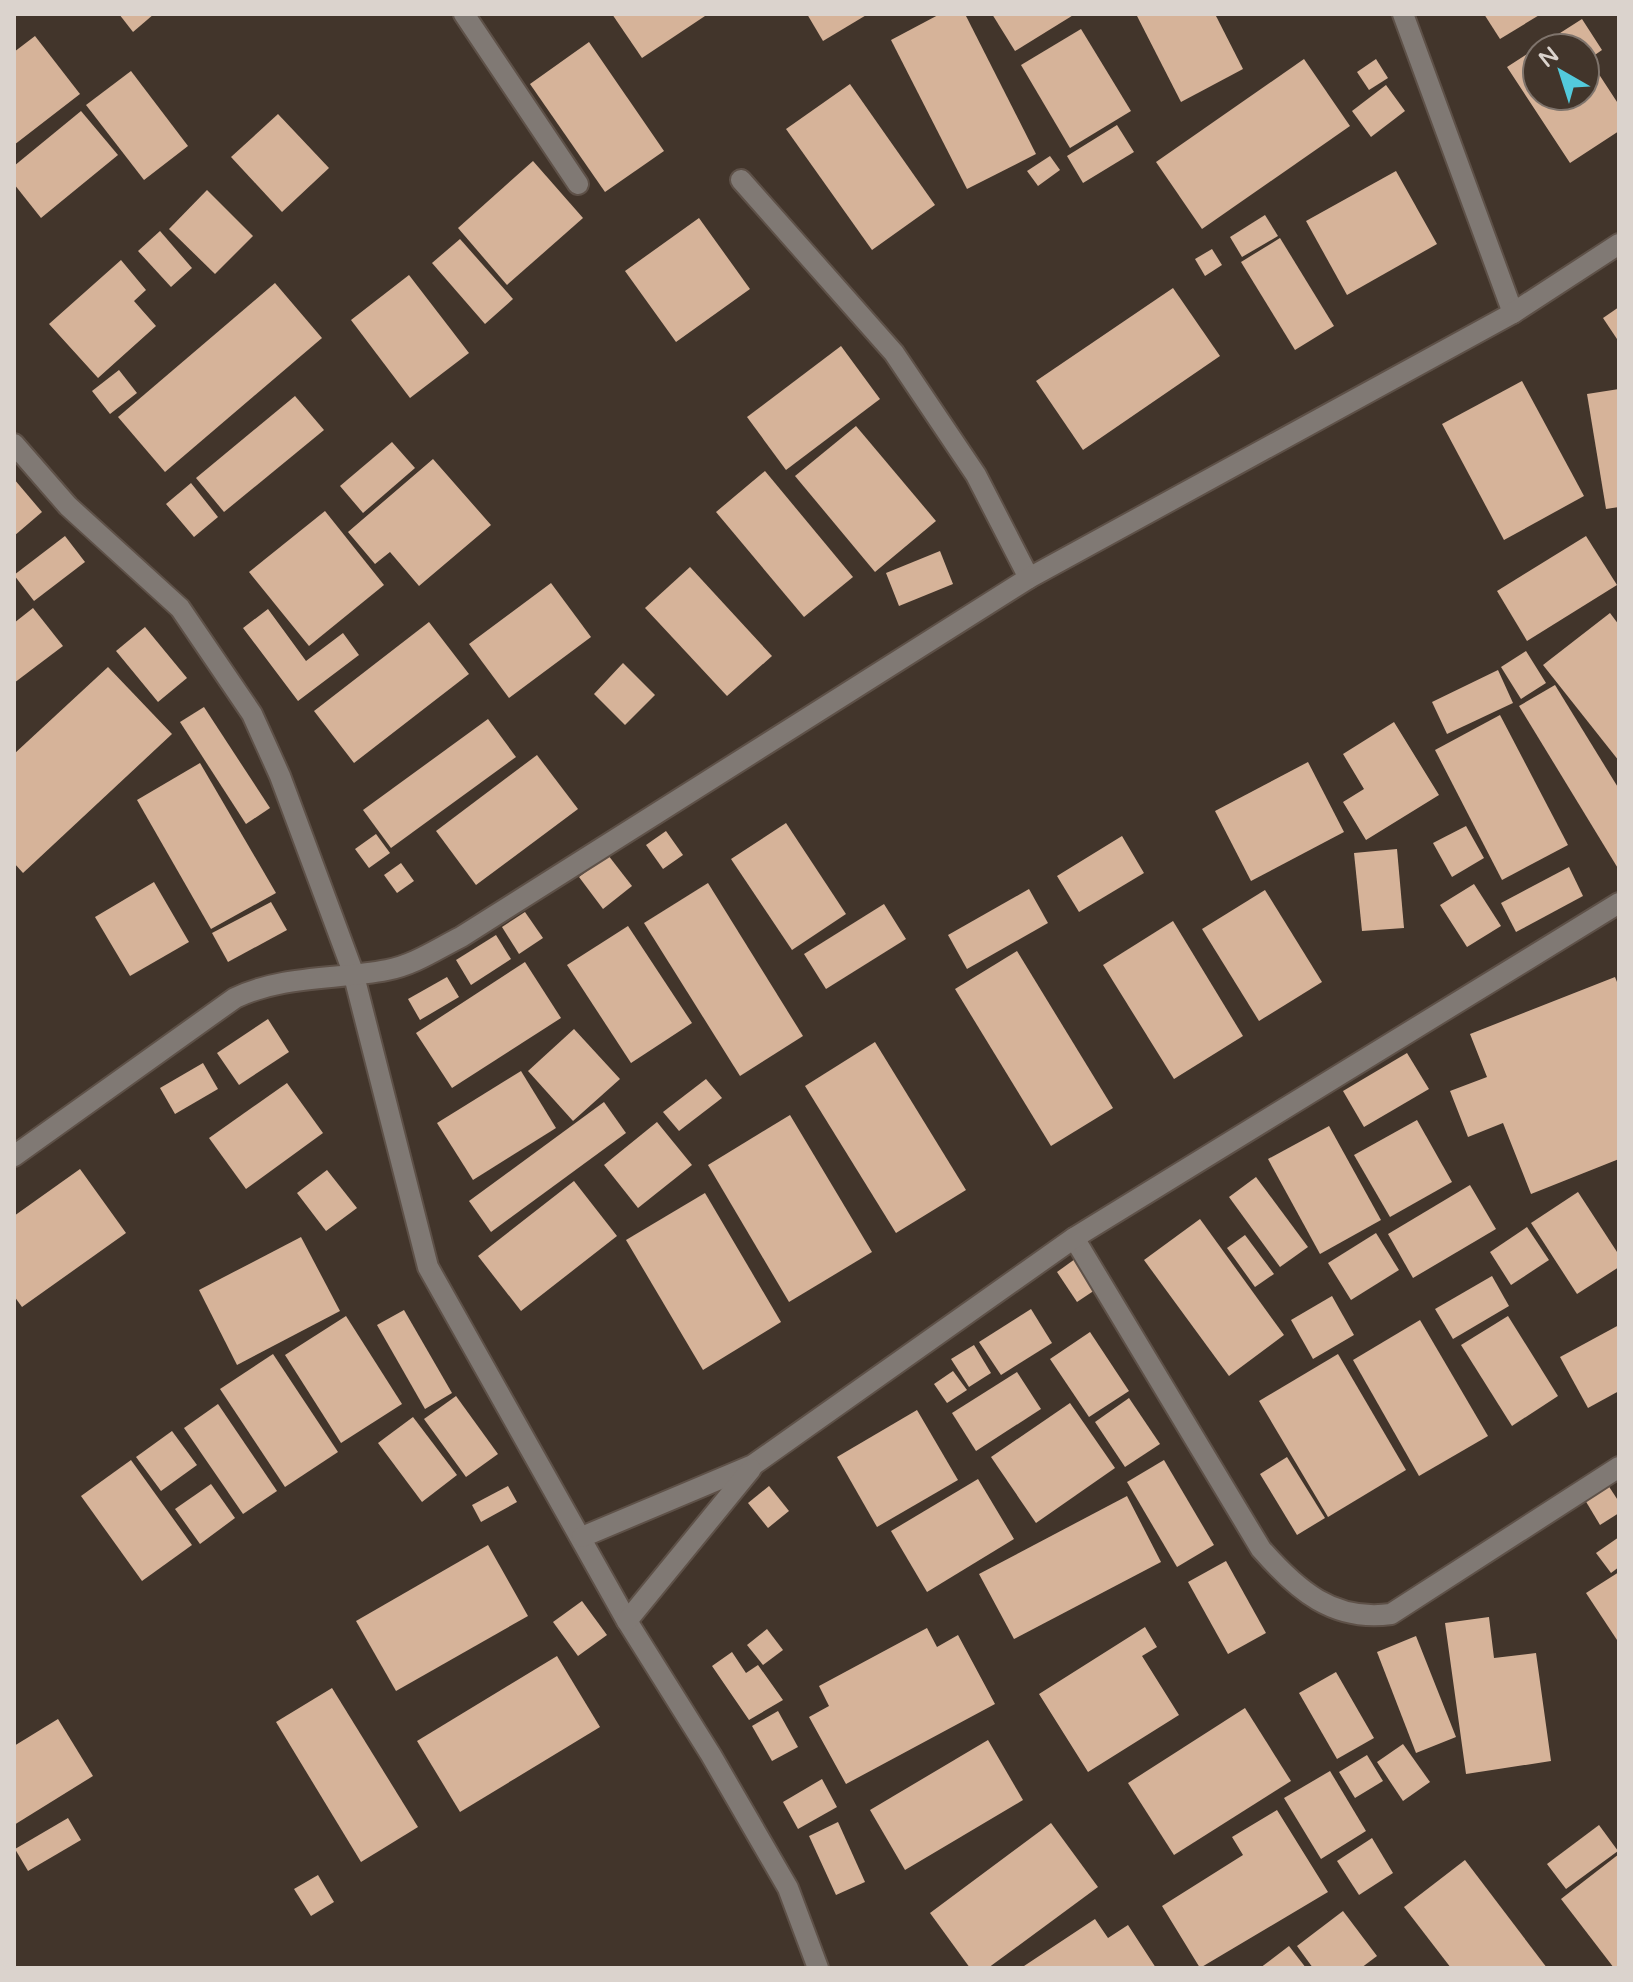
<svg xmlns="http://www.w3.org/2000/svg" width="1633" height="1982" font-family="'Varela Round',sans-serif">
  <rect width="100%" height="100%" fill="#42352b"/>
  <g fill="#d6b399" fill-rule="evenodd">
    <polygon points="119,14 154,14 133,32"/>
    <polygon points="612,14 708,14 642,58"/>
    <polygon points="807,14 868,14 823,41"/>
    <polygon points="940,14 965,14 1036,154 967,189 891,40"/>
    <polygon points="992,14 1075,14 1015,51"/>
    <polygon points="1136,14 1215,14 1243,69 1181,102"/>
    <polygon points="1484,14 1541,14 1500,39"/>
    <path d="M1582 19 1602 50 1589 59 1619 105V131L1570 163 1507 67ZM1537 48H1585V96H1537Z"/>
    <polygon points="1081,29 1131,111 1070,148 1021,65"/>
    <polygon points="35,36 80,94 14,145 14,52"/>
    <polygon points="589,42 664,151 605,192 530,84"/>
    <polygon points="1304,59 1350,126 1202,229 1156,162"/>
    <polygon points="1376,59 1388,78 1369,90 1357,72"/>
    <polygon points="131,71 188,146 144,180 86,105"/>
    <polygon points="850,84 935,205 872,250 786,129"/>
    <polygon points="1386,85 1405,111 1371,137 1352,111"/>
    <polygon points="81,111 118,155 41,218 14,184 14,166"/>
    <polygon points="278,114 329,168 282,212 231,157"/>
    <polygon points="1117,125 1134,152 1083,183 1067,156"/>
    <polygon points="1050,156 1060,170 1038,186 1027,171"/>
    <polygon points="533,161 583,218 507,285 458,228"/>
    <polygon points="1396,171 1437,244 1347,295 1306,221"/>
    <polygon points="207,190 253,236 215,274 169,229"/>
    <polygon points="1265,215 1278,236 1242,257 1230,237"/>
    <polygon points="699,218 750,289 676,342 625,271"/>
    <polygon points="160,231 192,268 171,287 138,251"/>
    <polygon points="1280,238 1334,326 1295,350 1241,262"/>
    <polygon points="460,239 513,299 485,324 432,263"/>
    <polygon points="1212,249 1222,265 1205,276 1195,259"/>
    <polygon points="121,260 146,290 134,301 156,326 98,378 49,324"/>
    <polygon points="409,275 469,353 410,398 351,320"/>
    <polygon points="275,283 322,338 165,472 118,417"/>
    <polygon points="1173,288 1220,356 1083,450 1036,381"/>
    <polygon points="1619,307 1619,342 1603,318"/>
    <polygon points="841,346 880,399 786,470 747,417"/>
    <polygon points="119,370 137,393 110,414 92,391"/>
    <polygon points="1522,381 1584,496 1504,540 1442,424"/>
    <polygon points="1619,389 1619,507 1606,509 1587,394"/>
    <polygon points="295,396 324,430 224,512 196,478"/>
    <polygon points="856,426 936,521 875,572 795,476"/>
    <polygon points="392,442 415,468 363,513 340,486"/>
    <polygon points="433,459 491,525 419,586 390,552 375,564 348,532"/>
    <polygon points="765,471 853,577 804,617 716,512"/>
    <polygon points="14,479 42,512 14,536"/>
    <polygon points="191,483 218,517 194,537 166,504"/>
    <polygon points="325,511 384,585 309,646 249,572"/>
    <polygon points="65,536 85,562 34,601 14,575"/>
    <polygon points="1586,536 1617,585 1527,641 1497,591"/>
    <polygon points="940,551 953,584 899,606 886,573"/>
    <polygon points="690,567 772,656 727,696 645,608"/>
    <polygon points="551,583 591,637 509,698 469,644"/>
    <polygon points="33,608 63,646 14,683 14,623"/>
    <polygon points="268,609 306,661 343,633 359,655 298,701 243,628"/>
    <polygon points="1610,613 1619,625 1619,761 1543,665"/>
    <polygon points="429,622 469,674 354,763 314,711"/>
    <polygon points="145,627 187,678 158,702 116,651"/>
    <polygon points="1526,651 1546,683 1521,699 1501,667"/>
    <polygon points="623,663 655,695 625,725 594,694"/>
    <polygon points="108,667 172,734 23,873 14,863 14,754"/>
    <polygon points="1498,670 1513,703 1447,734 1432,702"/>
    <polygon points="1555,685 1619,789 1619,870 1519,706"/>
    <polygon points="204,707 270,808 246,824 180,722"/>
    <polygon points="1500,715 1568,845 1502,880 1435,750"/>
    <polygon points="488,719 516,757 391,848 363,810"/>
    <polygon points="1394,722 1439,795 1366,840 1343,802 1364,789 1343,754"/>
    <polygon points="537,755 578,809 476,885 436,831"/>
    <polygon points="1308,762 1344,832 1251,881 1215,811"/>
    <polygon points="200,763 276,893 211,929 137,800"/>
    <polygon points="786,823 846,914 792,950 731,859"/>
    <polygon points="1466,826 1484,858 1452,877 1433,843"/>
    <polygon points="666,831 683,855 663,869 646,845"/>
    <polygon points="376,834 390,853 369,868 355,849"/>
    <polygon points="1122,836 1144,873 1079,912 1057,876"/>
    <polygon points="1397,849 1404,928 1362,931 1354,853"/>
    <polygon points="608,855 632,886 603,909 579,877"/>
    <polygon points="401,863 414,881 397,893 384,875"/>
    <polygon points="1569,867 1583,896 1516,932 1501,903"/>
    <polygon points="154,882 189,942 130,976 95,917"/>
    <polygon points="708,883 803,1036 740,1076 644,923"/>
    <polygon points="1474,884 1501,926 1467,947 1440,905"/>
    <polygon points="1029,889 1048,923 967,969 948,935"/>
    <polygon points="1265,890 1322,982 1259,1021 1202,929"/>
    <polygon points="271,902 287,930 228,962 212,933"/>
    <polygon points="884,904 906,939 826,989 804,954"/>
    <polygon points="525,912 543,938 519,954 502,927"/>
    <polygon points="1173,921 1243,1036 1174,1079 1103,965"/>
    <polygon points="628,926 692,1023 631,1063 567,965"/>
    <polygon points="496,935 511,959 471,985 456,960"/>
    <polygon points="1017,951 1113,1108 1051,1146 955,989"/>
    <polygon points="525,962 561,1018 452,1088 416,1033"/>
    <polygon points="447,977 459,997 420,1020 408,999"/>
    <polygon points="1615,977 1619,987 1619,1159 1531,1194 1503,1123 1468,1137 1450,1091 1487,1077 1470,1034"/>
    <polygon points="268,1019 289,1052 239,1085 217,1053"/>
    <polygon points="574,1029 620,1079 573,1121 528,1071"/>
    <polygon points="875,1042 966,1190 896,1233 805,1086"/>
    <polygon points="1407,1053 1429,1089 1364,1127 1343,1091"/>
    <polygon points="203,1063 218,1089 175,1114 160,1088"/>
    <polygon points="521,1071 556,1128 473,1180 437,1123"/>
    <polygon points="706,1079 722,1098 679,1131 663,1112"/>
    <polygon points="287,1083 323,1133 246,1189 209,1138"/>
    <polygon points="604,1102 626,1133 491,1232 469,1201"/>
    <polygon points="790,1115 872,1252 789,1302 708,1165"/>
    <polygon points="1417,1120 1452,1182 1390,1217 1354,1155"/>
    <polygon points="657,1122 692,1165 638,1208 604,1165"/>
    <polygon points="1329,1126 1381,1220 1320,1254 1268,1159"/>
    <polygon points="80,1169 126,1233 22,1307 14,1296 14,1216"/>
    <polygon points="327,1170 357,1208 326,1231 297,1193"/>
    <polygon points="1256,1177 1308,1247 1280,1267 1229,1197"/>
    <polygon points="574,1181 617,1236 521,1311 478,1256"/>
    <polygon points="1470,1185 1496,1229 1413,1278 1388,1234"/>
    <polygon points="1578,1192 1619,1255 1619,1267 1577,1294 1531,1223"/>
    <polygon points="705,1193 781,1322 703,1370 626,1240"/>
    <polygon points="1200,1219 1284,1335 1229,1376 1144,1260"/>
    <polygon points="1527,1227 1549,1260 1511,1285 1490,1252"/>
    <polygon points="1376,1233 1399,1270 1351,1300 1328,1263"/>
    <polygon points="1245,1235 1274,1274 1255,1287 1227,1248"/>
    <polygon points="301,1237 340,1311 237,1365 199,1290"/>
    <polygon points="1075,1259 1095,1290 1077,1302 1057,1272"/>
    <polygon points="1492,1276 1509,1306 1453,1339 1435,1309"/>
    <polygon points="1332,1296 1354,1335 1313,1359 1291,1320"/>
    <polygon points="1031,1309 1052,1343 1001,1375 979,1342"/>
    <polygon points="404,1310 452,1393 425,1409 377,1325"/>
    <polygon points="346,1316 402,1404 341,1443 285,1355"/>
    <polygon points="1508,1316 1558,1396 1512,1426 1461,1345"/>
    <polygon points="1420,1320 1488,1436 1419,1476 1353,1360"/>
    <polygon points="1619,1325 1619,1391 1588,1408 1560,1357"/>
    <polygon points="1090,1332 1129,1391 1089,1417 1050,1359"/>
    <polygon points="974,1345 991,1373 969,1387 951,1359"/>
    <polygon points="273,1354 338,1452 285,1487 220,1389"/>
    <polygon points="1338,1354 1406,1470 1328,1517 1259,1401"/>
    <polygon points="953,1371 967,1390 947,1403 934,1384"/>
    <polygon points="1017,1372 1041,1409 976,1451 952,1413"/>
    <polygon points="456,1396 498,1454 466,1477 424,1419"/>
    <polygon points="1129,1398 1160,1444 1125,1467 1095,1422"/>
    <polygon points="1070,1403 1115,1468 1036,1523 991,1457"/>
    <polygon points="218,1404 277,1491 243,1514 184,1428"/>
    <polygon points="917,1410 958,1480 877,1527 837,1457"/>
    <polygon points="413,1417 457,1475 422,1502 378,1443"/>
    <polygon points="172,1431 197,1465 161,1491 136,1457"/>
    <polygon points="1287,1457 1325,1518 1297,1535 1260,1474"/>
    <polygon points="131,1460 192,1545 142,1581 81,1496"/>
    <polygon points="1164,1460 1214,1545 1177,1567 1127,1482"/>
    <polygon points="978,1479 1014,1539 927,1592 891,1531"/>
    <polygon points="211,1484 235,1518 200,1544 175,1509"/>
    <polygon points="1608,1485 1619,1502 1619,1513 1600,1525 1585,1500"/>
    <polygon points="508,1486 517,1502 481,1522 472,1505"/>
    <polygon points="769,1486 789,1511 768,1528 748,1503"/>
    <polygon points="1127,1496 1161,1562 1014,1639 979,1574"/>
    <polygon points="1619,1537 1619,1567 1611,1573 1596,1553"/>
    <polygon points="488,1545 528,1616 396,1691 356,1621"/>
    <polygon points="1226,1561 1266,1633 1228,1654 1188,1582"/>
    <polygon points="1619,1572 1619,1643 1586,1593"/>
    <polygon points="582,1601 607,1635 578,1656 553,1622"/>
    <polygon points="1489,1617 1494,1658 1536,1653 1551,1761 1466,1774 1445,1623"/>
    <polygon points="1145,1627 1157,1647 1142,1656 1179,1715 1088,1772 1039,1694"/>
    <polygon points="927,1628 937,1647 958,1635 995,1704 846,1784 809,1717 829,1706 819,1686"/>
    <polygon points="767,1629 783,1650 763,1665 747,1645"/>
    <polygon points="1416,1636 1456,1737 1416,1753 1377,1652"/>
    <polygon points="732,1652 746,1673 758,1665 783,1700 749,1720 712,1666"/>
    <polygon points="557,1656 600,1727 460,1812 417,1741"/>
    <polygon points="1336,1672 1374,1738 1337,1759 1299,1693"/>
    <polygon points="332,1688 418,1827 361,1862 276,1722"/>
    <polygon points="1245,1708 1291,1781 1174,1855 1128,1783"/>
    <polygon points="778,1711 798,1747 772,1761 752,1726"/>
    <polygon points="58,1719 93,1776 14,1825 14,1746"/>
    <polygon points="988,1740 1023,1800 905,1870 870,1810"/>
    <polygon points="1403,1744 1430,1782 1403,1801 1377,1762"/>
    <polygon points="1367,1755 1383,1781 1355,1798 1339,1772"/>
    <polygon points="1330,1771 1366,1831 1321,1859 1284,1798"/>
    <polygon points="822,1779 837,1807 798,1829 783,1802"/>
    <polygon points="1277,1810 1328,1892 1200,1968 1162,1906 1243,1855 1232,1837"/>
    <polygon points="68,1818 81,1840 28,1871 15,1849"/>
    <polygon points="838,1822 865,1882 836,1895 809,1836"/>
    <polygon points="1051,1823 1098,1887 988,1968 970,1968 930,1913"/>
    <polygon points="1599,1825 1618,1851 1566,1889 1547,1864"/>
    <polygon points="1372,1838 1393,1873 1359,1895 1337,1861"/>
    <polygon points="1619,1854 1619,1968 1614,1968 1561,1899"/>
    <polygon points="1465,1860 1547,1968 1451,1968 1404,1907"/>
    <polygon points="318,1875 334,1902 311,1916 294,1889"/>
    <polygon points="1343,1911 1377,1956 1361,1968 1313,1968 1297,1946"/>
    <polygon points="1095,1919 1108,1938 1128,1925 1156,1968 1021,1968"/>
    <polygon points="1289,1946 1306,1968 1260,1968"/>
  </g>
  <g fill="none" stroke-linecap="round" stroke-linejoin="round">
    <defs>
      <g id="minor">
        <polyline points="464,14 578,184"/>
        <polyline points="1403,14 1513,313"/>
        <polyline points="741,180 894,353 976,475 1029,578"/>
        <polyline points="14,444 68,506 180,608 252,714 280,776 353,972 428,1267 627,1621 711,1755 788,1888 818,1968"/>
        <path d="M14 1156 235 998C283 975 336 980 387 970 414 965 437 949 461 937L1029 578 1513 313 1619 244"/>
        <path d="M1074 1238 1261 1549C1297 1590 1333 1622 1391 1614L1619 1467"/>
        <polyline points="582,1537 753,1465 1074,1238 1619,903"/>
        <polyline points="627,1621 751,1469"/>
      </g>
    </defs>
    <use href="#minor" stroke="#5e5148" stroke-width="24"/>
    <use href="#minor" stroke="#807974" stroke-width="20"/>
  </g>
  <rect width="1633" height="1982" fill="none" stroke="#dbd3cd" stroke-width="32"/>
  <g transform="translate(1561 72) rotate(321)"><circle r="38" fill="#42352b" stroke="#7f746c" stroke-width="2"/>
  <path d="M0-6L14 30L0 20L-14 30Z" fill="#53cadc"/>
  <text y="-12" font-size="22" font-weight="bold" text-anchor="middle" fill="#dbd3cd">N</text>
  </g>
</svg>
